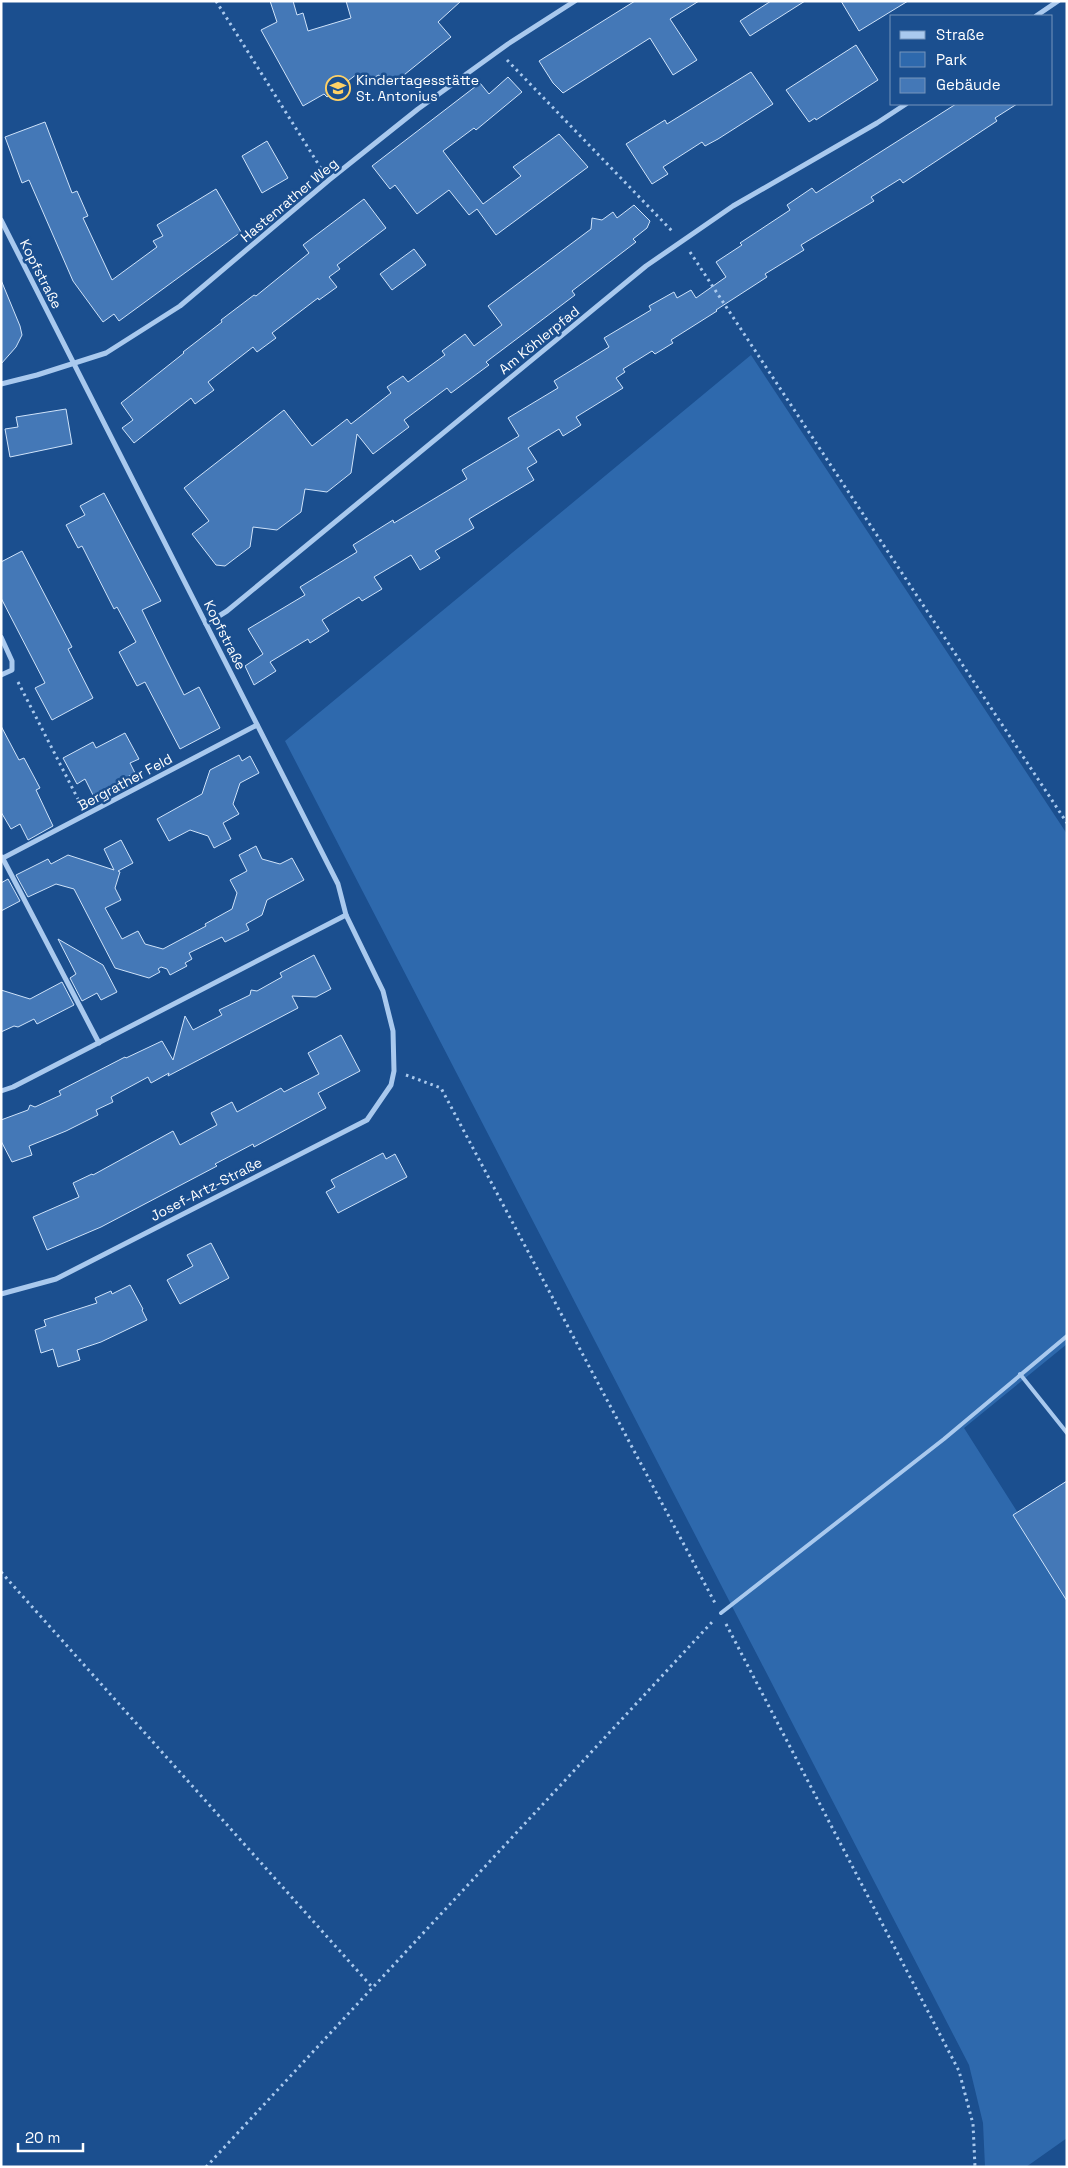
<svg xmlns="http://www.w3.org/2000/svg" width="1068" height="2168" font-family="'Space Grotesk',sans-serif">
  <rect width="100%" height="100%" fill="#1b4f8f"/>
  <polygon fill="#2e69ad" points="751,355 1067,834 1067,1344 964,1428 1067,1590 1067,2138 1026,2167 985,2167 983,2123 969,2065 285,741"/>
  <g fill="#4478b7" stroke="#cfe3fa">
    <polygon points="270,1 293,1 297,15 303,13 308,31 351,18 346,1 461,1 438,22 451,37 394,83 389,77 383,81 379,75 364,82 357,74 327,97 324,94 303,106 261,30 277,22"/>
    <polygon points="635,1 699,1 670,19 697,60 673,75 650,38 563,93 553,83 539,61"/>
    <polygon points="771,1 805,1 750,36 740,21"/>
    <polygon points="841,1 908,1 859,31"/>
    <polygon points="856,45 878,80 816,120 815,118 809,122 786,90"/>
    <polygon points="751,72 773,104 718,139 705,146 702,142 663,167 668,174 652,184 626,144 665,120 667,124"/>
    <polygon points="508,77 522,92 476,130 474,128 443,151 483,204 521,176 513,167 559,134 588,167 496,235 477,209 469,215 449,190 417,214 395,185 390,189 372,166 480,83 489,94"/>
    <polygon points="956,104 1017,104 995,118 997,121 903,183 900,179 871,197 874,201 801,245 804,250 765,274 767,277 716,310 717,311 671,340 673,343 655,354 652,351 623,369 625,372 616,378 623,388 576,417 581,425 563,436 559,429 528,448 537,462 527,468 534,480 469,519 474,528 435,551 440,558 420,570 411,555 374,577 382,589 362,601 359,597 322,620 329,631 310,643 308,639 270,662 276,671 254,685 245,666 263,654 248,629 305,595 300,587 357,552 353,545 393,520 394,523 467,479 462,470 519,436 508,418 558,388 554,381 609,347 604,338 651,310 649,306 674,292 677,298 691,290 696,298 726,277 716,262 742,245 740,243 790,210 787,205 812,188 816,193"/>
    <polygon points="45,122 72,193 77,191 88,216 83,218 112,280 157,247 153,241 163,236 157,225 216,189 241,232 119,321 114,314 103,322 73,281 29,180 22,183 5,137"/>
    <polygon points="267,141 288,178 262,193 242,156"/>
    <polygon points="364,199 386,228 337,265 340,269 329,277 337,287 319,300 318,298 272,333 276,338 257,352 253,347 208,382 214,390 195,404 191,398 134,443 122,428 133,420 121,403 184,353 183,352 222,322 221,320 254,295 256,296 309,253 303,245"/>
    <polygon points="634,205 650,221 647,228 633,239 636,242 572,291 575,295 486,362 489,365 451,393 447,388 404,420 409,427 373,454 357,434 351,473 327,492 305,489 301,512 277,530 253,527 250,547 225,566 216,565 192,534 209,521 184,488 284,410 312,446 347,419 351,424 391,393 387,387 403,376 408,382 445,355 442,351 465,334 474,346 502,325 488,306 591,229 592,218 602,220 613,212 617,218"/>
    <polygon points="414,249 426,265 392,290 380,274"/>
    <polygon points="1,280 20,326 22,335 16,347 1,364"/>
    <polygon points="66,409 72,444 10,457 5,429 18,427 16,417"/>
    <polygon points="104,493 161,601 142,610 166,659 184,695 199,687 220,728 180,749 145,682 137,686 119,652 136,642 117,607 114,609 82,546 78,548 66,525 85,515 80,506"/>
    <polygon points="22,551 72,647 68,649 93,698 52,720 35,688 45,683 1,598 1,562"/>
    <polygon points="1,726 19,760 24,758 40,788 36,790 53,826 28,840 20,824 11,829 1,812"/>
    <polygon points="125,733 139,759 130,763 135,773 93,795 85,779 77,784 63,758 93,742 96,748"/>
    <polygon points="239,755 242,761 250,756 259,773 240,783 233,804 239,814 223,823 231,839 214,848 208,836 190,830 169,841 157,819 202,794 210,770"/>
    <polygon points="121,840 133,863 118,871 120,872 115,888 121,900 105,908 122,939 138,931 145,944 163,949 206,926 205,924 232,909 237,893 230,880 247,871 239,855 256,846 262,859 280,864 292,858 304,880 267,900 262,915 246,924 249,930 225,942 222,937 189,953 192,959 185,963 187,966 170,975 167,969 161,967 158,969 160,972 149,978 115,968 74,889 56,884 28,897 16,875 48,859 51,864 68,855 114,870 104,849"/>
    <polygon points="8,879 20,901 1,911 1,883"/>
    <polygon points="58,939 103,965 117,992 101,1000 97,993 82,1001 70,978 76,974"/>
    <polygon points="314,955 331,989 316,997 292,996 298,1008 168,1076 169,1073 151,1083 148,1077 111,1097 113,1102 96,1110 98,1115 66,1131 29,1146 32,1155 12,1162 1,1141 1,1120 28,1110 30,1105 35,1107 61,1095 59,1091 125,1057 126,1058 162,1041 173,1060 185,1016 193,1030 222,1015 219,1010 250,995 251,990 257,991 282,977 280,973"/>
    <polygon points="62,982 74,1005 37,1024 34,1019 18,1027 14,1026 1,1032 1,990 30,999"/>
    <polygon points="341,1035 360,1071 318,1093 326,1108 254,1147 253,1144 215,1164 217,1166 101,1227 47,1250 33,1217 79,1197 73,1183 92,1174 93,1175 173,1131 180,1145 217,1125 211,1113 232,1102 237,1112 281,1088 284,1092 319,1074 308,1053"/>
    <polygon points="383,1153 386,1159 395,1154 407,1177 338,1213 326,1192 335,1187 331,1180"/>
    <polygon points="211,1243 229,1278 180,1304 167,1280 193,1266 187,1255"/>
    <polygon points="130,1285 143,1309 142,1310 147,1320 101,1342 77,1350 80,1360 58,1367 53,1349 41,1353 35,1330 46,1326 44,1320 97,1303 95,1298 111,1291 112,1294"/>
    <polygon points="1067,1481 1067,1601 1013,1515"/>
  </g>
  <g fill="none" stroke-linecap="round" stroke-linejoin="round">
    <g stroke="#a9c9ee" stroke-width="3" stroke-dasharray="2.5 4" stroke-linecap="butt">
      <polyline points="216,1 322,170"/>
      <polyline points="507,60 673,232"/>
      <polyline points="690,252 1067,823"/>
      <polyline points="18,682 80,803"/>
      <polyline points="406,1075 441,1088 715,1603"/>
      <polyline points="1,1572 372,1987"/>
      <polyline points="726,1624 959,2071 973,2124 975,2167"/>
      <polyline points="206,2167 713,1621"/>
    </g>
    <g stroke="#a9c9ee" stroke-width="4">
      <polyline points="1020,1374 1067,1433"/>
      <polyline points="721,1613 944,1439 1067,1336"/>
    </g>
    <g stroke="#a9c9ee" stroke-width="5">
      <polyline points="1036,16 1058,1"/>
      <polyline points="1,220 338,884 346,915 383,991 393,1031 394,1071 391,1085 367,1120 56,1279 1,1294"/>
      <polyline points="1,384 37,375 106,353 180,306 329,180 418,109 508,44 575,1"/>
      <polyline points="206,624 227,611 646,266 733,206 877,123 906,104"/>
      <polyline points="1,637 12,661 12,670 1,675"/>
      <polyline points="2,857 99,1043"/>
      <polyline points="1,859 257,725"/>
      <polyline points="1,1091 13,1087 346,915"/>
    </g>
  </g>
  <defs>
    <symbol id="school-ring" viewBox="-11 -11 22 22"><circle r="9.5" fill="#1b4f8f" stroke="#ffd166" stroke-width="1.5"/><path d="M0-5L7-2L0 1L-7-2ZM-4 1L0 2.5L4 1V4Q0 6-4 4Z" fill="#ffd166"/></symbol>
  </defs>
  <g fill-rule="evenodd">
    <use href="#school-ring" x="324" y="74" width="28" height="28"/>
  </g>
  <g text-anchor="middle" stroke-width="5" stroke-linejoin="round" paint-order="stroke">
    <g font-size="14" fill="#fff" stroke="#1b4f8f" text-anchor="start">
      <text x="356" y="85">Kindertagesstätte<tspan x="356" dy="16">St. Antonius</tspan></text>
    </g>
    <g font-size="14" fill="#fff" stroke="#1b4f8f">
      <text transform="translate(289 200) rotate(-40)" y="5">Hastenrather Weg</text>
      <text transform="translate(41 274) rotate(63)" y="5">Kopfstraße</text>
      <text transform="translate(539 340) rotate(-39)" y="5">Am Köhlerpfad</text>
      <text transform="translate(225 635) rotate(63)" y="5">Kopfstraße</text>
      <text transform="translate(125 782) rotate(-28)" y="5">Bergrather Feld</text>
      <text transform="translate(206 1189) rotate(-27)" y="5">Josef-Artz-Straße</text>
    </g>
  </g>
  <rect width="1068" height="2168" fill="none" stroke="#ffffff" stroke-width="5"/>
  <rect x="890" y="15" width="162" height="90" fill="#1b4f8f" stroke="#7695bc"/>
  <rect x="900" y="31" width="25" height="8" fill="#a9c9ee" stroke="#7695bc"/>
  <text x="936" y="40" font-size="15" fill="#ffffff">Straße</text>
  <rect x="900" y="52" width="25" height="15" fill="#2e69ad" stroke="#7695bc"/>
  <text x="936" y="65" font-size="15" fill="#ffffff">Park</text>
  <rect x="900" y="78" width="25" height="15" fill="#4478b7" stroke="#7695bc"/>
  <text x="936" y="90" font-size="15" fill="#ffffff">Gebäude</text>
  <path d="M18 2143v8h65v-8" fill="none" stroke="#ffffff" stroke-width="2.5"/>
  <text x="25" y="2143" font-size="15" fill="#ffffff" stroke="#1b4f8f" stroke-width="4" paint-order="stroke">20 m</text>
</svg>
